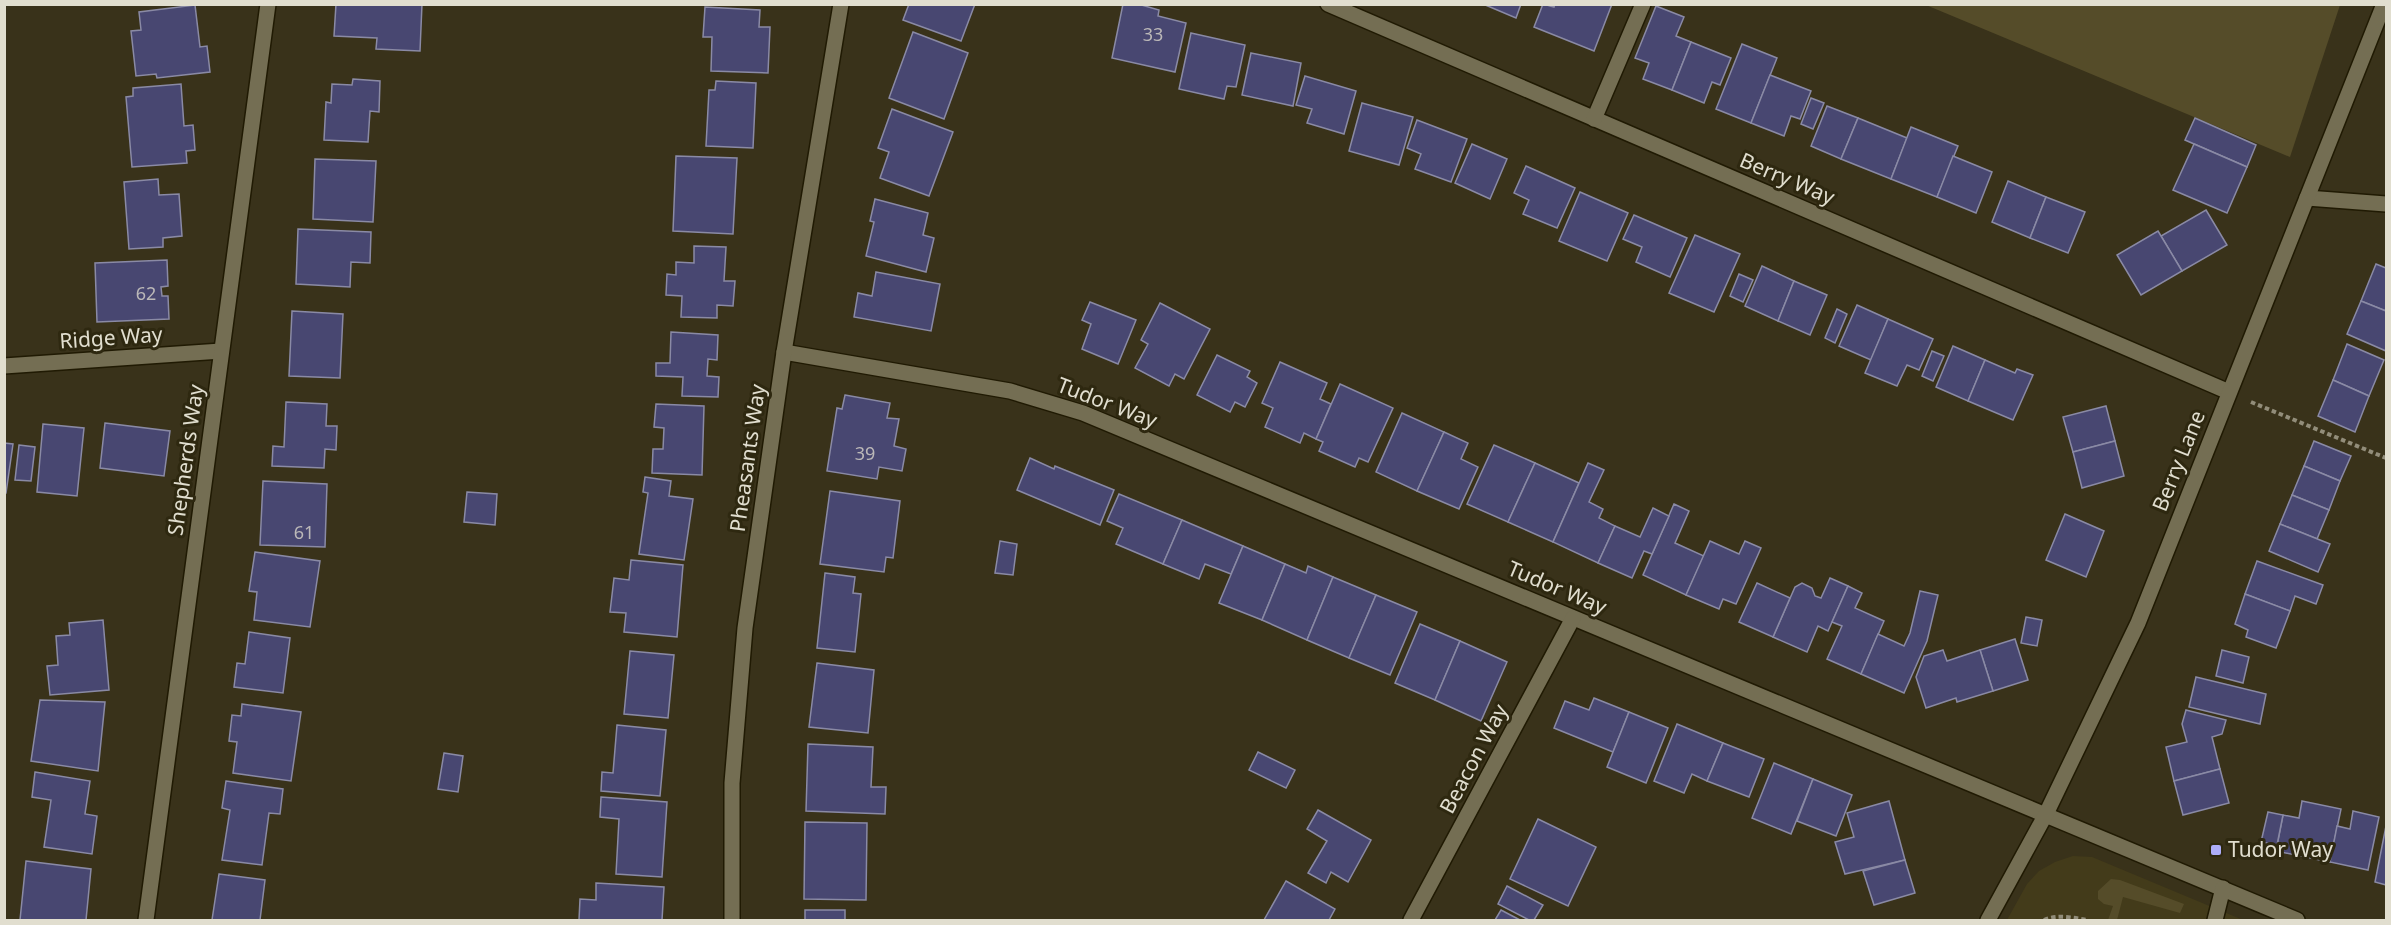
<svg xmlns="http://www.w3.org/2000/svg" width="2391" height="925" font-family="'Noto Sans',sans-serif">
  <rect width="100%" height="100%" fill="#39321a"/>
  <polygon fill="#433b1a" points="2073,856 2092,857 2243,920 2007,920 2027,884 2039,871 2055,862"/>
  <g fill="#554c29">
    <polygon points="1926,5 2340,5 2290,157"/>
    <polygon points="2111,879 2120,880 2184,904 2180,913 2123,897 2117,920 2108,920 2113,906 2104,904 2098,899 2098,891"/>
  </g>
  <g fill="#484771" stroke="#8a8aa5" stroke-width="1.5">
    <polygon points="336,4 422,4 420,51 376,49 377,38 334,36"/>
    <polygon points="909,4 975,4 961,41 903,20"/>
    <polygon points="1123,4 1138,4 1159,10 1158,16 1186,23 1175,72 1112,58"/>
    <polygon points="1483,4 1521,4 1516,18"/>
    <polygon points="1543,4 1554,7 1555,4 1612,4 1594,51 1534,27"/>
    <polygon points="195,5 200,47 207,46 210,72 157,78 156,74 136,76 131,31 141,30 139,12"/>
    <polygon points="1656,6 1684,17 1676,36 1691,42 1672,90 1643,79 1649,63 1635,58"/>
    <polygon points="705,7 760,10 759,27 770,27 768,73 711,71 712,37 703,37"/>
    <polygon points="913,32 968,53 944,119 889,98"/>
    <polygon points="1191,33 1245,45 1236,87 1227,86 1224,99 1179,89"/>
    <polygon points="1691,42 1731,58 1720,85 1712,82 1704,103 1672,90"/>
    <polygon points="1742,44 1777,58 1751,123 1716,109"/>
    <polygon points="1251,53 1301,63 1293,106 1242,95"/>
    <polygon points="1770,75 1811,91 1800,119 1791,116 1784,136 1751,123"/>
    <polygon points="1305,76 1356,91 1344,134 1307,123 1312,109 1296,105"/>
    <polygon points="353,79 380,81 379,112 370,111 368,142 324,140 326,102 331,103 332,84 352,85"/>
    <polygon points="716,81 756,83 753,148 706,146 709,90 715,90"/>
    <polygon points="181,84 184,126 193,125 195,150 186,151 187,163 132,167 126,97 133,96 133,88"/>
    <polygon points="1811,98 1824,103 1813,129 1801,124"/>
    <polygon points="1362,103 1413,117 1399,165 1349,151"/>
    <polygon points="1827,106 1858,118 1841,159 1811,146"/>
    <polygon points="892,109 953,132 929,196 880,178 889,152 878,148"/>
    <polygon points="1858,118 1907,138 1891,179 1841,159"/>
    <polygon points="2195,118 2256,145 2247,167 2185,140"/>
    <polygon points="1417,120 1467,139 1451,182 1415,169 1421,154 1407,148"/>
    <polygon points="1911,127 1958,146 1937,197 1891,179"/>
    <polygon points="1472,144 1507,159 1490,199 1455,183"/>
    <polygon points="2194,144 2247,167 2227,213 2173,190"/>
    <polygon points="676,156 737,158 733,234 673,231"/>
    <polygon points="1953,156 1992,172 1976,213 1937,197"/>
    <polygon points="315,159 376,161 373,222 313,219"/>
    <polygon points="1526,166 1575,188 1557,228 1523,214 1529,200 1514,193"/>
    <polygon points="158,179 159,195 179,194 182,236 163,238 163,247 129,249 124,182"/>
    <polygon points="2008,181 2046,197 2030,238 1992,222"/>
    <polygon points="1580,192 1628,213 1607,261 1559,241"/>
    <polygon points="2046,197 2085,212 2068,253 2030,238"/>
    <polygon points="875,199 928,213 923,235 934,238 926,272 866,256 874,222 870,221"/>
    <polygon points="2206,210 2227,245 2182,271 2161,236"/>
    <polygon points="1634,215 1687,238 1670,277 1636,262 1642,247 1623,239"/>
    <polygon points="298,229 371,232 370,263 351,262 350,287 296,284"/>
    <polygon points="2158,231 2182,271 2141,295 2117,255"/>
    <polygon points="1695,235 1740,254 1714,312 1669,293"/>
    <polygon points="694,246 726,247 724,281 735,281 733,306 717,305 717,318 681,317 682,296 666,295 667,274 676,275 676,262 694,263"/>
    <polygon points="167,260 168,286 161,287 162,296 168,296 169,319 97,322 95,263"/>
    <polygon points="2376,264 2386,268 2386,311 2361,301"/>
    <polygon points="1762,266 1794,281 1778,321 1745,306"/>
    <polygon points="876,272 940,284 931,331 854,317 858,293 872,296"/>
    <polygon points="1739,274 1753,280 1743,302 1730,296"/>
    <polygon points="1794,281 1827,295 1810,335 1778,321"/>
    <polygon points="2361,301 2386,311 2386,351 2347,334"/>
    <polygon points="1090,302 1136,320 1118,364 1082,349 1091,324 1082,320"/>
    <polygon points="1160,303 1210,329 1184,379 1175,374 1169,386 1135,368 1148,344 1141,340"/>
    <polygon points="1857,305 1888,319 1871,360 1839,346"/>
    <polygon points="1837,309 1847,314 1835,343 1825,338"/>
    <polygon points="292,311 343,314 340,378 289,376"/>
    <polygon points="1888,319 1933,339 1919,370 1907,365 1897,386 1865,373"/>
    <polygon points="671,332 718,335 717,360 708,359 707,376 719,377 718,397 682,396 683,377 656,376 656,363 670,363"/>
    <polygon points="2347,344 2384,360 2369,396 2333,380"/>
    <polygon points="1953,346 1985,360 1968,401 1936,387"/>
    <polygon points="1932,351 1944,356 1933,381 1922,376"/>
    <polygon points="1217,355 1250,371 1247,377 1257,383 1245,407 1235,402 1230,412 1197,395"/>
    <polygon points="1985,360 2015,373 2017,369 2033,375 2013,420 1968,401"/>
    <polygon points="1280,362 1327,383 1320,399 1331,404 1316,439 1304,433 1300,443 1265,427 1273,408 1262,403"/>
    <polygon points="2333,380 2369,396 2355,432 2318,416"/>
    <polygon points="1340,384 1393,408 1368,462 1359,458 1355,467 1319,451 1323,442 1316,439"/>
    <polygon points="845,395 890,403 887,418 899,419 894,446 906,449 902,471 879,467 877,479 827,471 837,408 842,409"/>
    <polygon points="286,402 327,404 326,426 337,426 336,450 325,449 324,468 272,466 273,446 284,447"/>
    <polygon points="656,404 704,406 702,475 652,473 653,449 663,449 664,428 654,427"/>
    <polygon points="2106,406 2115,441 2073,452 2063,417"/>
    <polygon points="1402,413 1444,432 1417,491 1376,472"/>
    <polygon points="105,423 170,431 164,476 100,468"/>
    <polygon points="43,424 84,428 77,496 37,492"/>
    <polygon points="1444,432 1468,443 1461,459 1478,467 1459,509 1417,491"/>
    <polygon points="2115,441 2124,476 2082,488 2073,452"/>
    <polygon points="2314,441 2351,456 2340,481 2304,466"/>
    <polygon points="4,443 13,444 6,493 4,493"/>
    <polygon points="19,445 35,447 31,481 15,480"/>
    <polygon points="1494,445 1535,463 1508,522 1467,504"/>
    <polygon points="1030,458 1054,469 1055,466 1114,490 1100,525 1017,490"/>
    <polygon points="1535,463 1579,483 1553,542 1508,522"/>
    <polygon points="1588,463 1604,470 1589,502 1603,509 1599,518 1615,526 1598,563 1553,542"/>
    <polygon points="2304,466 2340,481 2329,510 2292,495"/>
    <polygon points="645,477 671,481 669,496 693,499 684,560 639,554 648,493 643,492"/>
    <polygon points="263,481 327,484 325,547 260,545"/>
    <polygon points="830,491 900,501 893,558 886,557 884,572 820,564"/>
    <polygon points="467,492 497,494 495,525 464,522"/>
    <polygon points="1119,494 1182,520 1163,564 1116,544 1123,528 1107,521"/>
    <polygon points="2292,495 2329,510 2317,539 2280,524"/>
    <polygon points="1674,504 1689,511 1675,543 1704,556 1686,595 1643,575"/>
    <polygon points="1653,508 1669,516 1652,554 1644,551 1632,578 1598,563 1615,526 1640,537"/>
    <polygon points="2065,514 2104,531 2086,577 2046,560"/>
    <polygon points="1182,520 1243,546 1231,574 1205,564 1199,579 1163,564"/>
    <polygon points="2280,524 2330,544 2318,572 2269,551"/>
    <polygon points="1000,541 1017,544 1013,575 995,573"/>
    <polygon points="1710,541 1739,554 1745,541 1761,548 1736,604 1723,599 1719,609 1686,595"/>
    <polygon points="1243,546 1285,564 1262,620 1219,603"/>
    <polygon points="255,552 320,561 310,627 254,620 257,592 249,591"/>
    <polygon points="631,560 683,565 677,637 624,632 626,613 610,612 614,578 629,580"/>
    <polygon points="2257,561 2323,585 2316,604 2295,596 2290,611 2245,594"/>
    <polygon points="1285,564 1306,573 1308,566 1333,577 1307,640 1262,620"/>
    <polygon points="825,573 855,577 853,593 861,594 855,652 817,648"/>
    <polygon points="1333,577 1376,595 1349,658 1307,640"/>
    <polygon points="1830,578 1848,586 1828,631 1818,626 1807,652 1773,637 1795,587 1802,583 1812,588 1815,596 1821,598"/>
    <polygon points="1757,583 1790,598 1773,637 1739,622"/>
    <polygon points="1848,586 1862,593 1855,608 1884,621 1861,674 1827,659 1842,626 1832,622"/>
    <polygon points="1920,591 1938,595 1927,641 1904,693 1861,674 1878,634 1904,646 1910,633"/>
    <polygon points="2245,594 2290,611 2276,648 2246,637 2248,630 2235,624"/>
    <polygon points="1376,595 1417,612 1390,675 1349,658"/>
    <polygon points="2026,617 2042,620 2037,646 2021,643"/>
    <polygon points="103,620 109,690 50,695 47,666 58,665 56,636 70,635 69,623"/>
    <polygon points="1420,624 1460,641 1435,700 1395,683"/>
    <polygon points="249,632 290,638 283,693 234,687 237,663 245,664"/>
    <polygon points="2015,639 2028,680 1993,691 1980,650"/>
    <polygon points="1460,641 1507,662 1481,721 1435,700"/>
    <polygon points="1943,650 1947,661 1980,650 1993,691 1957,702 1956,698 1926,708 1916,677 1924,656"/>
    <polygon points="2222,650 2249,657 2243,683 2216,676"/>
    <polygon points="630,651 674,655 668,718 624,714"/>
    <polygon points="817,663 874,670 868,733 809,727"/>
    <polygon points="2196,677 2266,694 2260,724 2189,707"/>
    <polygon points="1594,698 1629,712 1613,752 1554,728 1565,701 1589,710"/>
    <polygon points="40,700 105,702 98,771 31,761"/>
    <polygon points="242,704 301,712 291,781 233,773 237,742 229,741 232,715 241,716"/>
    <polygon points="2186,710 2226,720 2222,734 2212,737 2220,769 2174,781 2166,747 2187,742 2182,724"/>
    <polygon points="1629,712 1668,728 1646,783 1607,767"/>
    <polygon points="1677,724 1723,743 1707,781 1692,774 1684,793 1654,781"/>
    <polygon points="617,725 666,730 660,796 601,791 602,772 613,773"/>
    <polygon points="1723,743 1764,759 1749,797 1707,781"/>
    <polygon points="808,744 873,747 871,787 886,787 885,814 806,811"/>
    <polygon points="1258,752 1295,770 1286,788 1249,770"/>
    <polygon points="444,753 463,756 458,792 438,789"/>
    <polygon points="1774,763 1813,779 1791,834 1752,818"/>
    <polygon points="2220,769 2229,803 2183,815 2174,781"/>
    <polygon points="35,772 90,781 85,814 97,816 92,854 44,847 51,800 32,797"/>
    <polygon points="1813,779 1852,795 1836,836 1797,821"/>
    <polygon points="226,781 283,789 280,814 269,813 262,865 222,860 230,810 222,808"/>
    <polygon points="601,797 667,802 662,877 616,874 619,819 600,817"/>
    <polygon points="1889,801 1905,860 1845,874 1835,842 1854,837 1847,813"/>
    <polygon points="2302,801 2341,809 2330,862 2276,851 2283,815 2299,818"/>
    <polygon points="1318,810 1371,840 1348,882 1331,872 1326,883 1308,873 1327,841 1307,829"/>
    <polygon points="2353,811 2379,817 2368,870 2330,862 2337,826 2350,829"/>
    <polygon points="2268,812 2283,815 2277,845 2261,842"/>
    <polygon points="1538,819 1596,847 1568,906 1510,879"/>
    <polygon points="805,822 867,823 866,900 804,899"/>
    <polygon points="2386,826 2386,885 2375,882"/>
    <polygon points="1905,860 1915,893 1874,905 1863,871"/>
    <polygon points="26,861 91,869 86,920 20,920"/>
    <polygon points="219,874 265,880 260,920 212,920"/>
    <polygon points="1286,881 1335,909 1329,920 1264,920"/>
    <polygon points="596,883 664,887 662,920 579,920 580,899 596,900"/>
    <polygon points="1507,886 1543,905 1534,920 1529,920 1498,904"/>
    <rect x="805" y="910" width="40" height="10"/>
    <polygon points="1501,910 1520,920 1495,920"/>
  </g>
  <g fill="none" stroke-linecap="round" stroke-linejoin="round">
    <defs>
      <g id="minor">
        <polyline points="1328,4 2229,392"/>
        <polyline points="1594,119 1643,4"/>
        <polyline points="2307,198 2386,204"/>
        <polyline points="784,352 1010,391 1083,413 2297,920"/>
        <polyline points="4,366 221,351"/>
        <polyline points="146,920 268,4"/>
        <polyline points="732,920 732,783 745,628 784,352 841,4"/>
        <polyline points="1411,920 1573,618"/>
        <polyline points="1988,920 2046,814 2138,623 2384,4"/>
        <polyline points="2215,920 2223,888"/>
      </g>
    </defs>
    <use href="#minor" stroke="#201a03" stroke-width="18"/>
    <g stroke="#928d7a" stroke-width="4" stroke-dasharray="4.5 3" stroke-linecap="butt">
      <polyline points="2251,402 2386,458"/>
      <path d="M2044 920C2057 914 2074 918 2088 920"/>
    </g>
    <use href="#minor" stroke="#746e53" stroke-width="15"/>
  </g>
  <rect fill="#aeaefa" stroke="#2e2810" stroke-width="2" x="2210" y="844" width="12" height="12" rx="3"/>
  <g text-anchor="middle" stroke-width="6" stroke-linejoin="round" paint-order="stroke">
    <g font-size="18" fill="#bbb8b8">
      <text x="1153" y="41">33</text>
      <text x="146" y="300">62</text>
      <text x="865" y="460">39</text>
      <text x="304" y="539">61</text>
    </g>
    <g font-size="21" fill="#e1decf" stroke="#2e2810">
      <text transform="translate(1787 179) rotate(23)" y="7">Berry Way</text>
      <text transform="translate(111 338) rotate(-4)" y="7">Ridge Way</text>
      <text transform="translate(1107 403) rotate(21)" y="7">Tudor Way</text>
      <text transform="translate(748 458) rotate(-82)" y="7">Pheasants Way</text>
      <text transform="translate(186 460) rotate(-82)" y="7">Shepherds Way</text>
      <text transform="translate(2179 461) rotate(-68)" y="7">Berry Lane</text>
      <text transform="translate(1557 588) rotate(23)" y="7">Tudor Way</text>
      <text transform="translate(1474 759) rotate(-62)" y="7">Beacon Way</text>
    </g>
    <g font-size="21" fill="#e1decf" stroke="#2e2810" text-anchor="start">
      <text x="2228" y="857">Tudor Way</text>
    </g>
  </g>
  <rect width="2391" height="925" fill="none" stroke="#e1decf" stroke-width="12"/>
</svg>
